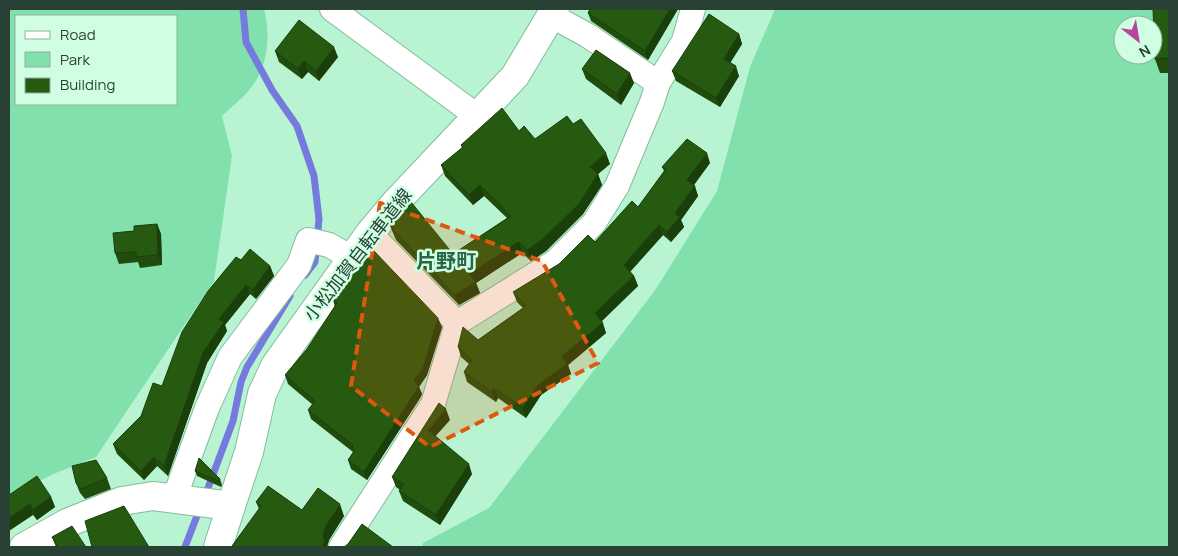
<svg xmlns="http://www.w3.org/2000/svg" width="1178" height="556" font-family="Manrope,'Noto Sans JP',sans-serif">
  <rect width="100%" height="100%" fill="#b8f4d1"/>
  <g fill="#82e0ad" fill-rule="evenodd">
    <path d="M9 9H264C271 36 268 67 250 89 242 99 231 107 222 116L232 156 214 281 96 457 51 475 9 498ZM16 16H176V104H16Z"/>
    <path d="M775 9H1169V547H422L423 543 489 508 656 289 717 191 750 67ZM1123 25H1153V55H1123Z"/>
  </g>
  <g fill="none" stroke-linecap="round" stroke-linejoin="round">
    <g stroke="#757bde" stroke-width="7">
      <polyline points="243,9 246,42 272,90 297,126 314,176 319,219 315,262 305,275"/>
      <polyline points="205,496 233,421 241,382 247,367 290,296"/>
      <polyline points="185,547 200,508"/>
    </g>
    <defs>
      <g id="street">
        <polyline points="332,9 477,116"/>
        <polyline points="658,83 684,41 693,9"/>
        <polyline points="370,233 457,323"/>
        <polyline points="174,499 207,408 230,357 299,265 308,240 329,245 352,258"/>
        <polyline points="341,547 433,404 457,323 555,262 594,223 617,186 652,102 658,83 587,35 550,15"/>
      </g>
      <g id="secondary">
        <polyline points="231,506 249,452 262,394 275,366 370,233 396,202 515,76 555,9"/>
        <polyline points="24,547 67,523 122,501 153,496 231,506 218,547"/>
      </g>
    </defs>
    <use href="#street" stroke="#83bd9c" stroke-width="26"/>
    <use href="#secondary" stroke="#83bd9c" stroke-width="30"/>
    <use href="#street" stroke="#fff" stroke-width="24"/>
    <use href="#secondary" stroke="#fff" stroke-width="28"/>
  </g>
  <g fill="#204d0e">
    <polygon points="590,9 678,9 648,60 591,21 588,13"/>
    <polygon points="1169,9 1169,73 1160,73 1155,59"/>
    <polygon points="739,34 742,44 730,63 739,76 720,107 676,81 672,71"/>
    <polygon points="275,51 338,57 319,81 308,72 302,79 279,62"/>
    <polygon points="582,69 634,83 621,105 586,79"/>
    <polygon points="573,124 610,164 598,174 602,185 583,214 546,251 531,261 522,253 476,283 480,293 459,305 396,240 388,221 453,254 507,218 484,196 473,205 445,176 441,165 462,148 461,145 519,131 535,139"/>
    <polygon points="710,163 694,185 698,196 681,220 684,227 671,242 663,235 630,272 634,276 638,286 601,321 606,333 568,365 571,374 541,395 526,418 498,398 496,402 467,382 464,372 469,364 461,357 458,347 478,340 523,308 517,302 513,292 595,242 638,207 664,171 662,167"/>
    <polygon points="157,224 161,234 162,265 140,268 138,262 119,264 115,253 134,231"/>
    <polygon points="241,260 270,266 274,276 256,299 250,294 225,325 227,331 207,363 168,476 157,466 144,480 117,454 113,444 141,416 162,386"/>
    <polygon points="333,300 442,327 427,375 419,387 422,394 420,398 367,480 351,469 348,460 353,452 311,419 308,410 313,405 288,384 285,375 307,349 335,307"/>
    <polygon points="450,420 435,436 472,474 440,525 403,501 399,491 400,490 396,487 392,477"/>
    <polygon points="195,471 220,479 222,485 221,487 197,476"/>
    <polygon points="107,478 111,489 85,499 80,493 76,483"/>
    <polygon points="9,495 51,497 55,507 37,520 33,515"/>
    <polygon points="256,502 302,510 344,516 329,540 327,547 233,547 232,546 259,509"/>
    <polygon points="52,537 86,547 56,547"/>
  </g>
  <g fill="#1a3f0b">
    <polygon points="670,9 678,9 648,60 645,51"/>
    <polygon points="739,34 742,44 727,68 724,59"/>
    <polygon points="334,47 338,57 319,81 316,71"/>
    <polygon points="304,61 308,72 302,79 298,69"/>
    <polygon points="736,66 739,76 720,107 716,98"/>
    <polygon points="630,73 634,83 621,105 617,94"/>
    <polygon points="606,153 610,164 598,174 602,185 583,214 546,251 531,261 527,250 590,167"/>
    <polygon points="707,153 710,163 690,190 687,180"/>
    <polygon points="480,185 484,196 473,205 469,195"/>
    <polygon points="695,186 698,196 681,220 684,227 671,242 667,232 675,213"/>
    <polygon points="157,224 161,234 162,265 158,255"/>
    <polygon points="659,225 663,235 627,275 624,265"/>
    <polygon points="519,242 522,253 476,283 480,293 459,305 455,295 469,274"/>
    <polygon points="270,266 274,276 256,299 253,290"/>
    <polygon points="634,276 638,286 599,324 595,313"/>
    <polygon points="246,285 250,294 225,325 227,331 207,363 168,476 164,466 203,353 219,319"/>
    <polygon points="438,318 442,327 427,375 419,387 422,394 420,398 367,480 364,472 414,381"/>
    <polygon points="603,323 606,333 568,365 571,374 541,395 526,418 523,408 538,385 562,356"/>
    <polygon points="494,388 498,398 496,402 492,392"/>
    <polygon points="446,409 450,420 432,440 428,430"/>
    <polygon points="154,457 157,466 144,480 141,471"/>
    <polygon points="469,464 472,474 440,525 436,515"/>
    <polygon points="51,497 55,507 37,520 33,510"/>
    <polygon points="30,504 33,515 9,531 9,518"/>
    <polygon points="340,504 344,516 329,540 327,547 321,547 323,535 325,528"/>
  </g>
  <g fill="#255a10" stroke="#1a3f0b">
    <polygon points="590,9 670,9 645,51 588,13"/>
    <polygon points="1153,9 1169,9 1169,58 1155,59"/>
    <polygon points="709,14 739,34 724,59 736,66 716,98 672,71"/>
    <polygon points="299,20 334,47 316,71 304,61 298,69 275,51"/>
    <polygon points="596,50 630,73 617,94 582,69"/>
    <polygon points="502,108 519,131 524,126 535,139 567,116 573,124 581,119 606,153 590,167 598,174 579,204 542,240 527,250 519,242 469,274 476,282 455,295 392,229 394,228 388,221 411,202 453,254 511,216 480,185 469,195 441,165 463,147 461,145"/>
    <polygon points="687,139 707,153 687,180 695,186 675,213 680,217 667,232 659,225 624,265 634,276 595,313 603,323 562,356 567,364 538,385 523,408 494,388 492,392 464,372 472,360 458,347 463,327 478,340 526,306 513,292 559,264 588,235 595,242 632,201 638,207 666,169 662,167"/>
    <polygon points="157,224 158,255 136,257 136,252 115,253 113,233 134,231 134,226"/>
    <polygon points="250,249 270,266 253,290 246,285 219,319 224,322 203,353 164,466 154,457 141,471 113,444 141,416 153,383 162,386 182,332 208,291 236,257 241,260"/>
    <polygon points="374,251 438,318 424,366 414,381 418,385 417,389 364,472 348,460 355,450 352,447 353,445 308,410 315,401 285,375 307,349 337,303 333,300 347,278"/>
    <polygon points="439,403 446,409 428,430 469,464 436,515 399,491 404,484 392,477"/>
    <polygon points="199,458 220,479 219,481 195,471"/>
    <polygon points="96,460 107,478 81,489 76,483 72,466"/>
    <polygon points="37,476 51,497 33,510 30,504 9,518 9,495"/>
    <polygon points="268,486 302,510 318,488 340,504 325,528 323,535 325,542 321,547 234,547 232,546 261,506 256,502"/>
    <polygon points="124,506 149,547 92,547 85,521"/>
    <polygon points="362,524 393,547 344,547 348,544"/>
    <polygon points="72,526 86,547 58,547 52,537"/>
  </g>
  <path fill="#de580e" fill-opacity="0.2" stroke="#de580e" stroke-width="4" stroke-dasharray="10 6" stroke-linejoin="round" d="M380 203 542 261 598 363 430 447 351 386Z"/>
  <g text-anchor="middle" stroke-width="5" stroke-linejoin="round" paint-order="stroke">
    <g font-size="18" fill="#294134" stroke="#cffee2">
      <text transform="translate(358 255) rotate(-52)" y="6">小松加賀自転車道線</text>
    </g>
    <g font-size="20" font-weight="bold" fill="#2b6447" stroke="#cffee2">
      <text x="446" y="268">片野町</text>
    </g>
  </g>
  <rect width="1178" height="556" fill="none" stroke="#294134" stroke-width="20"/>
  <rect x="15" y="15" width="162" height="90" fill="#cffee2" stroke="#8db29c"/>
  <rect x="25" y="31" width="25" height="8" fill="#ffffff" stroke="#8db29c"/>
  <text x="60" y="40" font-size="15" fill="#294134">Road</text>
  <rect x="25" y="52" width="25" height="15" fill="#82e0ad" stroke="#8db29c"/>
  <text x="60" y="65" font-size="15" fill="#294134">Park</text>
  <rect x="25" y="78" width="25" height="15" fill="#255a10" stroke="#8db29c"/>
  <text x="60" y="90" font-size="15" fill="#294134">Building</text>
  <g transform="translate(1138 40) rotate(149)"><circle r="24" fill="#cffee2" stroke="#8db29c"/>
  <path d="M0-4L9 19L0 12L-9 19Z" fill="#b9449c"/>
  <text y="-8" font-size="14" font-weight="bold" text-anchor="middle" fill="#294134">N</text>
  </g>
</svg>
